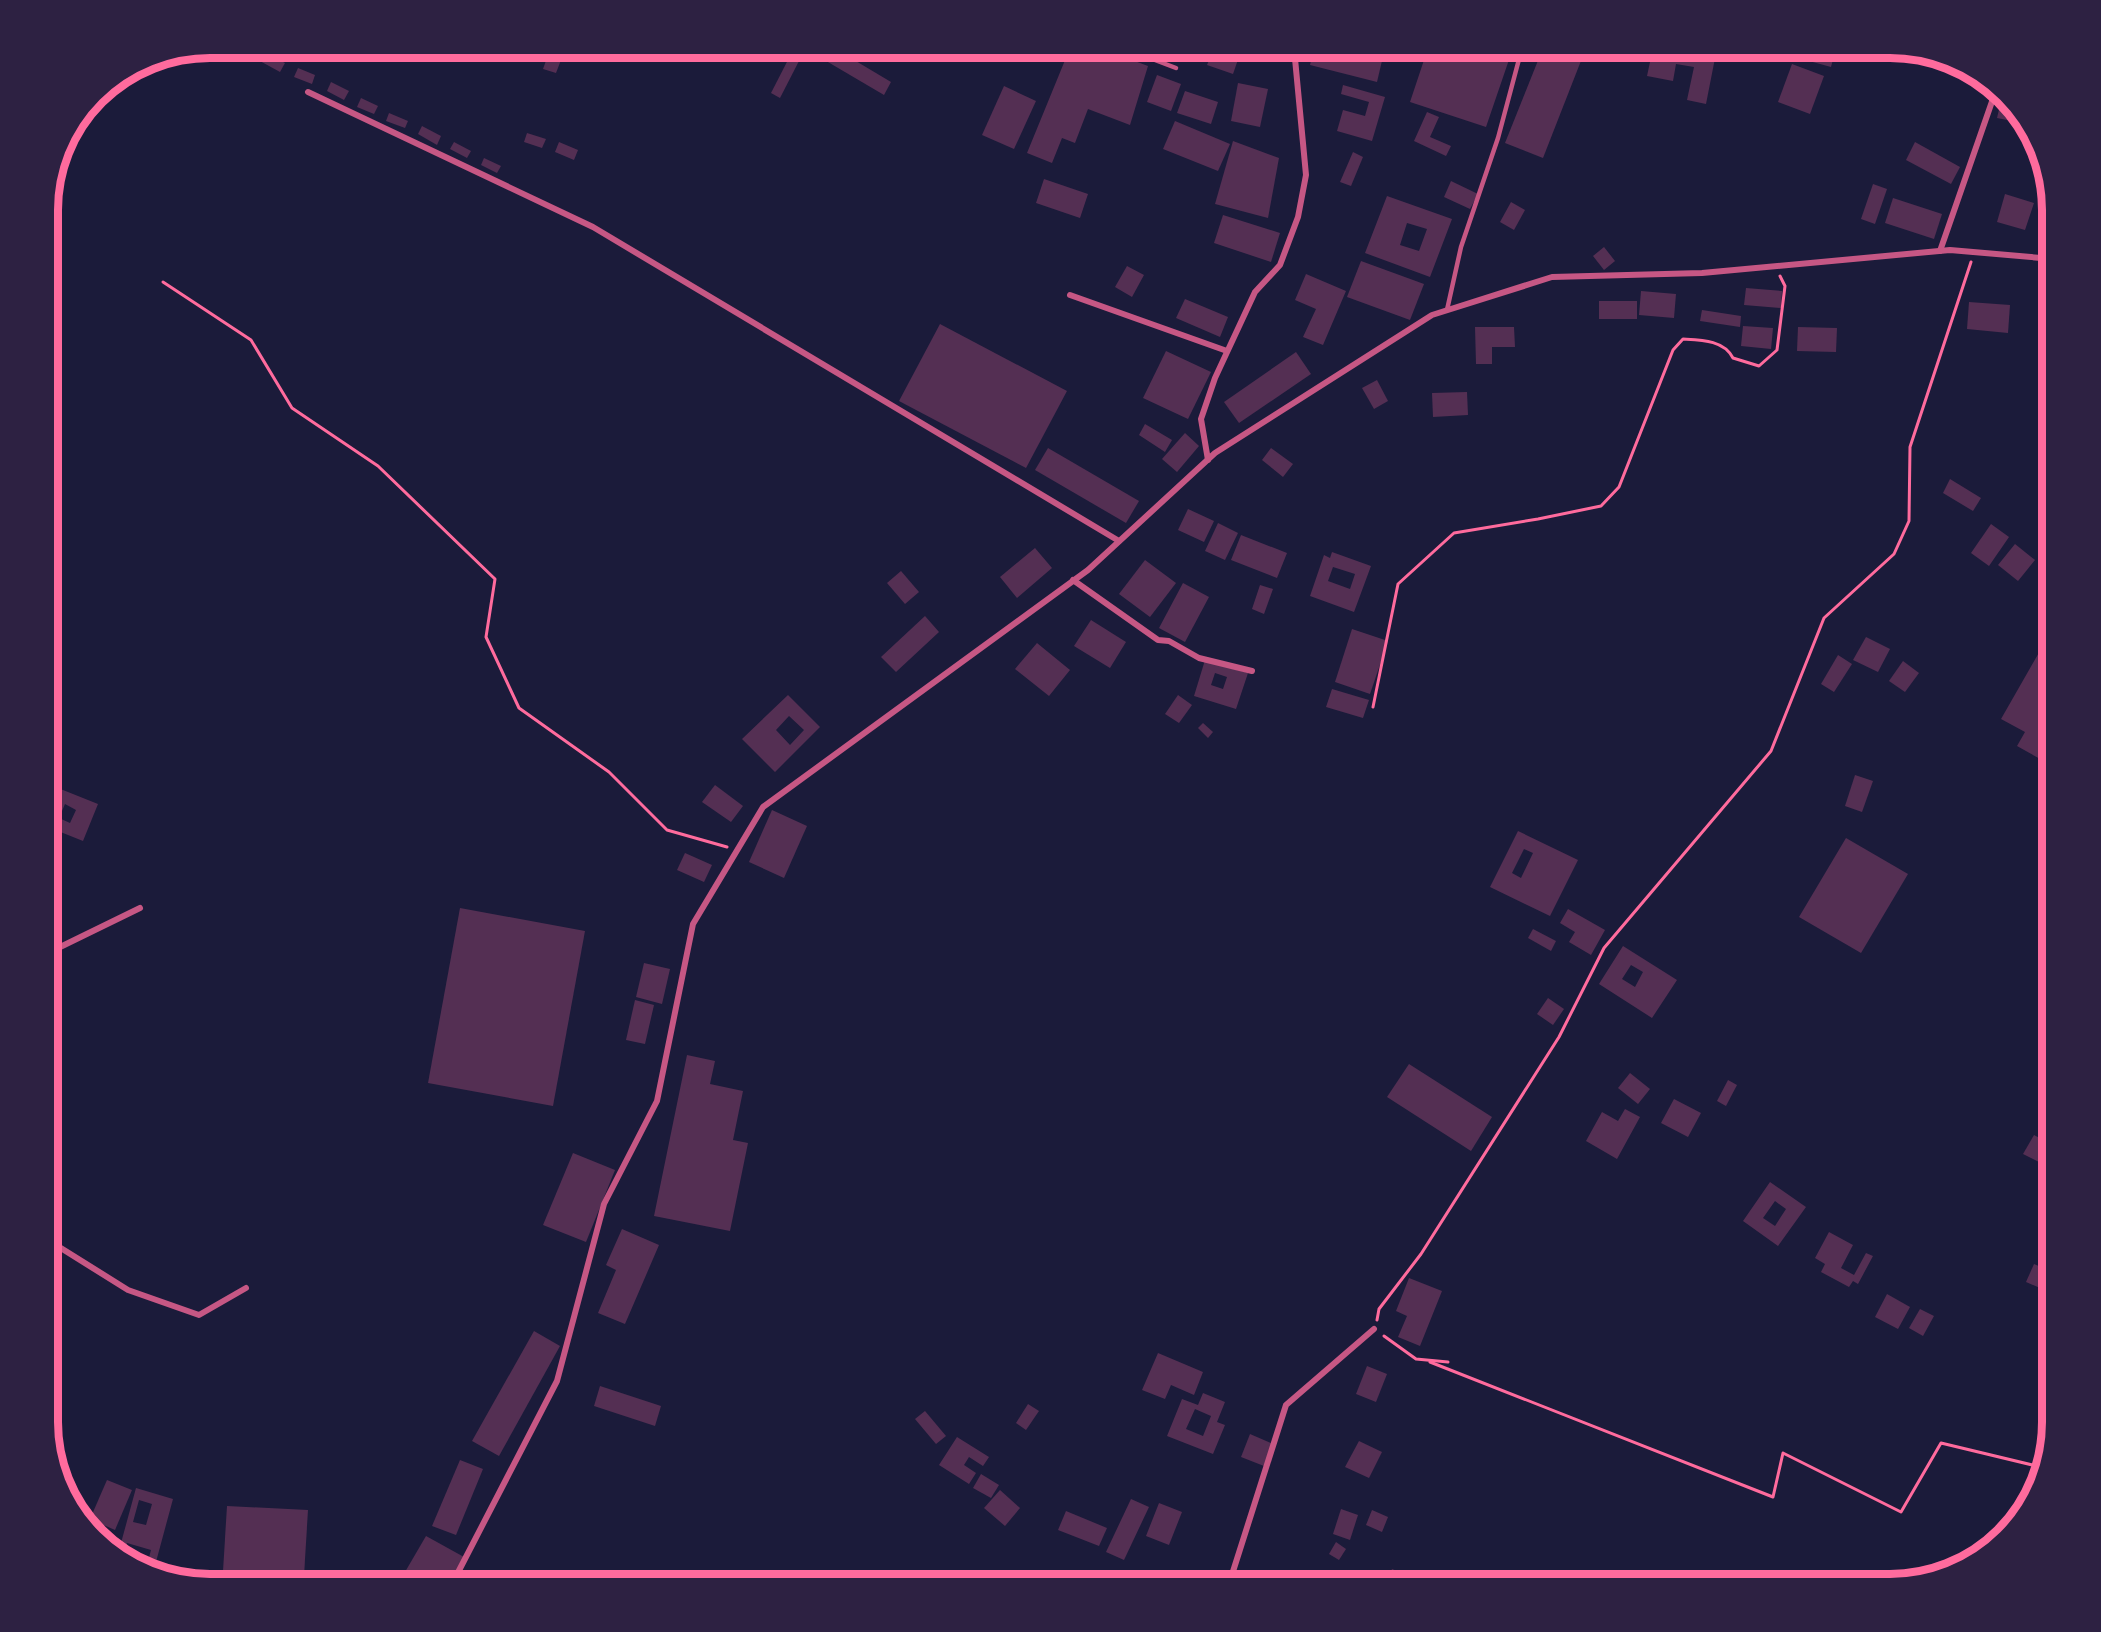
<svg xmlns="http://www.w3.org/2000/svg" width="2101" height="1632" font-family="Signika,sans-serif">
  <rect width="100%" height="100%" fill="#1b1b3a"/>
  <g fill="#542f53" fill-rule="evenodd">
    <polygon points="236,48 257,48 285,63 280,72"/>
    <polygon points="820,48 834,48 891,82 884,95 816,55"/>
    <polygon points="974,48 1009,48 1004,60"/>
    <polygon points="1070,48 1100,48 1148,66 1130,125 1088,109 1075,143 1062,138 1052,163 1027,153"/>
    <polygon points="1169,48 1198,48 1193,59"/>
    <polygon points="1214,48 1242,48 1233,74 1207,65"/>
    <polygon points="1314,48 1385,48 1377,82 1310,65"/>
    <polygon points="1428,48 1487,48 1486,51 1497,55 1500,48 1513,48 1486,127 1410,102"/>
    <polygon points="1543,48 1586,48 1543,158 1505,143"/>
    <polygon points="1653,48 1717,48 1706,104 1687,100 1694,67 1676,64 1673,81 1647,76"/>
    <polygon points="1762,48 1836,48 1831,67"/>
    <polygon points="548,55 561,60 556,73 543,69"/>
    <polygon points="790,56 799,61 780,98 771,93"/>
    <polygon points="1792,64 1824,76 1810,114 1778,102"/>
    <polygon points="298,68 315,75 312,84 294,77"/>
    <polygon points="1157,75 1181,84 1171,111 1147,102"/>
    <polygon points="331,82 349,91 344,100 327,91"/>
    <polygon points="1238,83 1268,89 1260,127 1231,121"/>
    <polygon points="1343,85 1385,97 1372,141 1337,131 1343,110 1365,116 1369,102 1341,94"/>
    <polygon points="1004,86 1036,101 1014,149 982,135"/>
    <polygon points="1185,91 1218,102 1211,124 1177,113"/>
    <polygon points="2002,97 2022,121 2022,123 1997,118"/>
    <polygon points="361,98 378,106 374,114 357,107"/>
    <polygon points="1427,112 1439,117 1430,137 1451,146 1446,156 1414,141"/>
    <polygon points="389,113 408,121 405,128 386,121"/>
    <polygon points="1175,121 1230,144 1218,171 1163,149"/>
    <polygon points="422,126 441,136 437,145 418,134"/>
    <polygon points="527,133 546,139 542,148 524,142"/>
    <polygon points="1233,141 1279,158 1268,218 1215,204"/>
    <polygon points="454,142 471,151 467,158 450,149"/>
    <polygon points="559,142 578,150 574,160 555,152"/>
    <polygon points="1915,142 1960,167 1951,184 1906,160"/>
    <polygon points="1353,152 1363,157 1351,186 1340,182"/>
    <polygon points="484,158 501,166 497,173 481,165"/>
    <polygon points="1044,179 1088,194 1080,218 1036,203"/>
    <polygon points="1451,181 1478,194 1470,209 1444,197"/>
    <polygon points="1873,184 1887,189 1875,224 1861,219"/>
    <polygon points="2005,194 2034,203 2025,230 1997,222"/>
    <path d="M1387 196 1452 219 1430 277 1365 253ZM1407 223 1427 229 1419 251 1400 245Z"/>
    <polygon points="1893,198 1942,214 1934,239 1885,223"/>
    <polygon points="1511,202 1525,210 1514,230 1500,222"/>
    <polygon points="1223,215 1280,233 1271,262 1214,243"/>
    <polygon points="1604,247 1615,261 1604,270 1593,256"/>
    <polygon points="1361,261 1424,284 1410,320 1347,297"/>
    <polygon points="1127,266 1144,275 1132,297 1115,287"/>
    <polygon points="1306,274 1346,291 1323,345 1303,337 1316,309 1295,300"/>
    <polygon points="1746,288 1782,291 1781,308 1744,305"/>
    <polygon points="1641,291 1676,294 1674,318 1639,315"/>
    <polygon points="1185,299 1228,317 1220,337 1176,318"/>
    <rect x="1599" y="301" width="38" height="18"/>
    <polygon points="1969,302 2010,305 2008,333 1967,329"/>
    <polygon points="1702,310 1741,316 1740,327 1700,321"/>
    <polygon points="940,324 1067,391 1026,468 899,401"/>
    <polygon points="1743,326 1773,328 1771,349 1741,346"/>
    <polygon points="1475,327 1514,327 1515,347 1492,347 1492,364 1476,364"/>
    <polygon points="1798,327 1837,328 1836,352 1797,351"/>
    <polygon points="1166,351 1211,372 1188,419 1143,398"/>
    <polygon points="1296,352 1311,374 1239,423 1224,402"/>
    <polygon points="1377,380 1388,401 1374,409 1362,388"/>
    <polygon points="1467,392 1468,415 1433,417 1432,393"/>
    <polygon points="1145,424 1172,440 1165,452 1139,435"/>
    <polygon points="1185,433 1199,446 1177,472 1162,459"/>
    <polygon points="1048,448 1139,501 1126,523 1035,470"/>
    <polygon points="1271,448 1293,464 1283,477 1262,460"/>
    <polygon points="1950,479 1981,498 1973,511 1943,493"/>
    <polygon points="1188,509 1214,521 1204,542 1178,530"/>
    <polygon points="1218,523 1238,533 1225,560 1205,551"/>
    <polygon points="1991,524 2009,537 1989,566 1971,553"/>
    <polygon points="1241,535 1287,553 1277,578 1231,560"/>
    <polygon points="2015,544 2035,560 2018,581 1998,565"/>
    <polygon points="1035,548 1052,568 1017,598 1000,577"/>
    <path d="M1332 552 1371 566 1354 612 1310 596 1324 555 1330 558ZM1333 567 1355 574 1350 589 1328 581Z"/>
    <polygon points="1145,560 1176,583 1150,617 1119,594"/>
    <polygon points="901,571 919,592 905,604 887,583"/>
    <polygon points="1183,583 1209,597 1185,642 1159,628"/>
    <polygon points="1260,585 1273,589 1264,614 1252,609"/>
    <polygon points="925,616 939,632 896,672 881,657"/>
    <polygon points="1091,620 1126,642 1110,668 1074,646"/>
    <polygon points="1352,629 1388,641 1370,694 1335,682"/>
    <polygon points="1866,637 1890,649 1878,672 1853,660"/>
    <polygon points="1037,643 1070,670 1049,696 1015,669"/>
    <polygon points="2041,649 2053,655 2053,672 2038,700 2053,708 2053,761 2051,765 2017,746 2025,732 2001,719"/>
    <polygon points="1838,655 1852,664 1834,692 1821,684"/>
    <path d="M1205 660 1248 673 1236 709 1194 696ZM1215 673 1227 677 1223 689 1211 685Z"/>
    <polygon points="1903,661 1919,673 1905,692 1889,681"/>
    <polygon points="1332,689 1369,700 1363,718 1326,707"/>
    <path d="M788 695 820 727 775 772 742 739ZM789 716 804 730 790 745 776 730Z"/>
    <polygon points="1178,695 1192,705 1179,723 1165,714"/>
    <polygon points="1203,723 1213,732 1208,738 1198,728"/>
    <polygon points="1855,775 1873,781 1862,812 1845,806"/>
    <polygon points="715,785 743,806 731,822 702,802"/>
    <path d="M58 788 98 804 83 841 48 827V811ZM65 804 76 810 70 823 59 818Z"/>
    <polygon points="772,810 807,826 784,878 749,862"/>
    <path d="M1518 831 1578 860 1550 916 1490 887ZM1524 849 1533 853 1521 878 1512 873Z"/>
    <polygon points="1846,838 1908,874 1861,953 1799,917"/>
    <polygon points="685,853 712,865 704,882 677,870"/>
    <polygon points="460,908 585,931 553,1106 428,1083"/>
    <polygon points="1568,909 1605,930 1591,955 1569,942 1575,932 1560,923"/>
    <polygon points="1533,929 1556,941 1551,951 1528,938"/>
    <path d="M1623 946 1677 980 1652 1018 1599 984ZM1631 965 1643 972 1635 987 1622 979Z"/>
    <polygon points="644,963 670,969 662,1004 636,997"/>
    <polygon points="1548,998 1564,1009 1553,1025 1537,1014"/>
    <polygon points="635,1000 654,1005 645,1044 626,1040"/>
    <polygon points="687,1055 715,1061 710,1084 743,1091 733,1140 748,1143 730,1231 654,1216"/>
    <polygon points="1409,1064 1492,1117 1471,1151 1387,1097"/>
    <polygon points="1630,1073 1650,1089 1638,1104 1618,1088"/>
    <polygon points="1728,1080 1737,1085 1726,1106 1717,1101"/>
    <polygon points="1674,1099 1701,1113 1688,1137 1661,1123"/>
    <polygon points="1625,1109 1640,1117 1617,1159 1586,1141 1602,1112 1618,1121"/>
    <polygon points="2034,1135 2053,1145 2043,1164 2023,1154"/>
    <polygon points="573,1153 615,1170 586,1242 543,1225"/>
    <path d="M1770 1182 1806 1207 1778 1246 1743 1221ZM1775 1201 1786 1209 1775 1226 1763 1218Z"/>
    <polygon points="622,1229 659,1245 625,1324 598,1313 616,1270 606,1265"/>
    <polygon points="1829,1232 1853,1245 1841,1268 1854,1275 1866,1253 1873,1256 1858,1284 1853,1281 1849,1287 1821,1272 1825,1264 1815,1258"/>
    <polygon points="2034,1264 2053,1272 2053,1279 2047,1291 2026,1282"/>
    <polygon points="1409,1278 1442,1291 1420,1346 1398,1337 1407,1316 1396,1311"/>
    <polygon points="1887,1294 1910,1307 1898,1329 1875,1317"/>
    <polygon points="1920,1309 1934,1316 1923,1336 1909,1328"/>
    <polygon points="2053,1321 2053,1353 2042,1349"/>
    <polygon points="534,1331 560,1346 499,1456 472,1441"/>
    <polygon points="1158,1353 1203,1372 1194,1395 1171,1385 1165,1399 1142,1390"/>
    <polygon points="1367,1366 1387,1374 1376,1402 1356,1394"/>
    <polygon points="600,1386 661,1406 655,1426 594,1406"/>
    <path d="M1203 1393 1225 1402 1217 1422 1225 1425 1213 1454 1167 1436 1182 1399 1198 1405ZM1195 1409 1211 1416 1203 1436 1186 1429Z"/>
    <polygon points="1028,1404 1039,1411 1026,1430 1016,1423"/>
    <polygon points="925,1411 946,1436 936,1444 915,1419"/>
    <polygon points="1250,1434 1273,1444 1264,1466 1241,1457"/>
    <polygon points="957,1437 989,1457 983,1466 969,1457 964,1465 976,1473 969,1484 939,1465"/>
    <polygon points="1359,1441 1382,1452 1369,1478 1345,1467"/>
    <polygon points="460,1460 483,1469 456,1535 432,1526"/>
    <polygon points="981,1474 999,1485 991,1498 973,1488"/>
    <polygon points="107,1480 132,1490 115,1530 90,1519"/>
    <path d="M136 1488 173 1499 153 1573 146 1569 151 1550 127 1543 124 1557 118 1554ZM139 1500 152 1504 146 1525 133 1522Z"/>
    <polygon points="1000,1490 1020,1508 1005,1526 984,1508"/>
    <polygon points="1131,1499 1149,1507 1124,1560 1106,1552"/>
    <polygon points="1159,1503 1182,1512 1169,1545 1146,1536"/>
    <polygon points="227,1506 308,1510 304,1576 223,1571"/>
    <polygon points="1341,1509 1358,1515 1350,1540 1333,1534"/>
    <polygon points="1372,1510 1388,1517 1382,1532 1366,1525"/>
    <polygon points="1066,1511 1107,1528 1099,1546 1058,1530"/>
    <polygon points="426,1536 464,1557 448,1584 398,1584"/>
    <polygon points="1336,1542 1346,1549 1339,1560 1329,1554"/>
    <polygon points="1392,1569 1415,1578 1413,1584 1386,1584"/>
  </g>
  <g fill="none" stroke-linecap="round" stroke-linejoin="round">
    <g stroke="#ff6b9d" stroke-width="3">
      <polyline points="163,282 251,340 292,408 378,466 495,579 486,637 519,708 609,772 667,830 727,847"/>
      <path d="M1373 707 1398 584 1454 533 1538 519 1601 506 1619 487 1673 350 1683 339C1701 340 1724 340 1733 358L1759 366 1777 350 1785 286 1780 276"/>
      <polyline points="1377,1320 1379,1309 1421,1254 1559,1037 1604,948 1771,751 1824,618 1894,554 1909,521 1910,447 1971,262"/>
      <polyline points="1384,1336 1416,1359 1448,1362"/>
      <polyline points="1430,1362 1773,1497 1783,1453 1901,1512 1941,1443 2045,1468"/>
    </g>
    <g stroke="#c65784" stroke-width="4.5">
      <polyline points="1150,48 1147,57 1176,68"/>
      <polyline points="1447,310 1461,247 1498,138 1522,48"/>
    </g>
    <g stroke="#c65784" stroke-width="6">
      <polyline points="308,92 593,227 1119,541"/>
      <polyline points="1940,251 1996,90"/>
      <polyline points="1070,295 1227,351"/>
      <polyline points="1208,460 1201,419 1215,378 1255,292 1280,265 1298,217 1306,175 1294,48"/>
      <polyline points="1073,580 1158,640 1169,641 1199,658 1252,671"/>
      <polyline points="48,957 54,950 140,908"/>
      <polyline points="48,1240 128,1290 199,1315 246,1288"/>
      <polyline points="452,1584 557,1381 604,1204 657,1101 693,924 763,807 1088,570 1215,453 1432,315 1552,277 1702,273 1950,250 2053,259"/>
      <polyline points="1229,1584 1286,1405 1374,1329"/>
    </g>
  </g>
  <path d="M0 0H2101V1632H0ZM210 58H1890A152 152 0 0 1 2042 210V1422A152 152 0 0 1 1890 1574H210A152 152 0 0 1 58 1422V210A152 152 0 0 1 210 58Z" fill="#2d2142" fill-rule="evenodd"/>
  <path fill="none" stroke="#ff6b9d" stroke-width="8" d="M210 58H1890A152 152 0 0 1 2042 210V1422A152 152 0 0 1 1890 1574H210A152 152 0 0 1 58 1422V210A152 152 0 0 1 210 58Z"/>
</svg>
